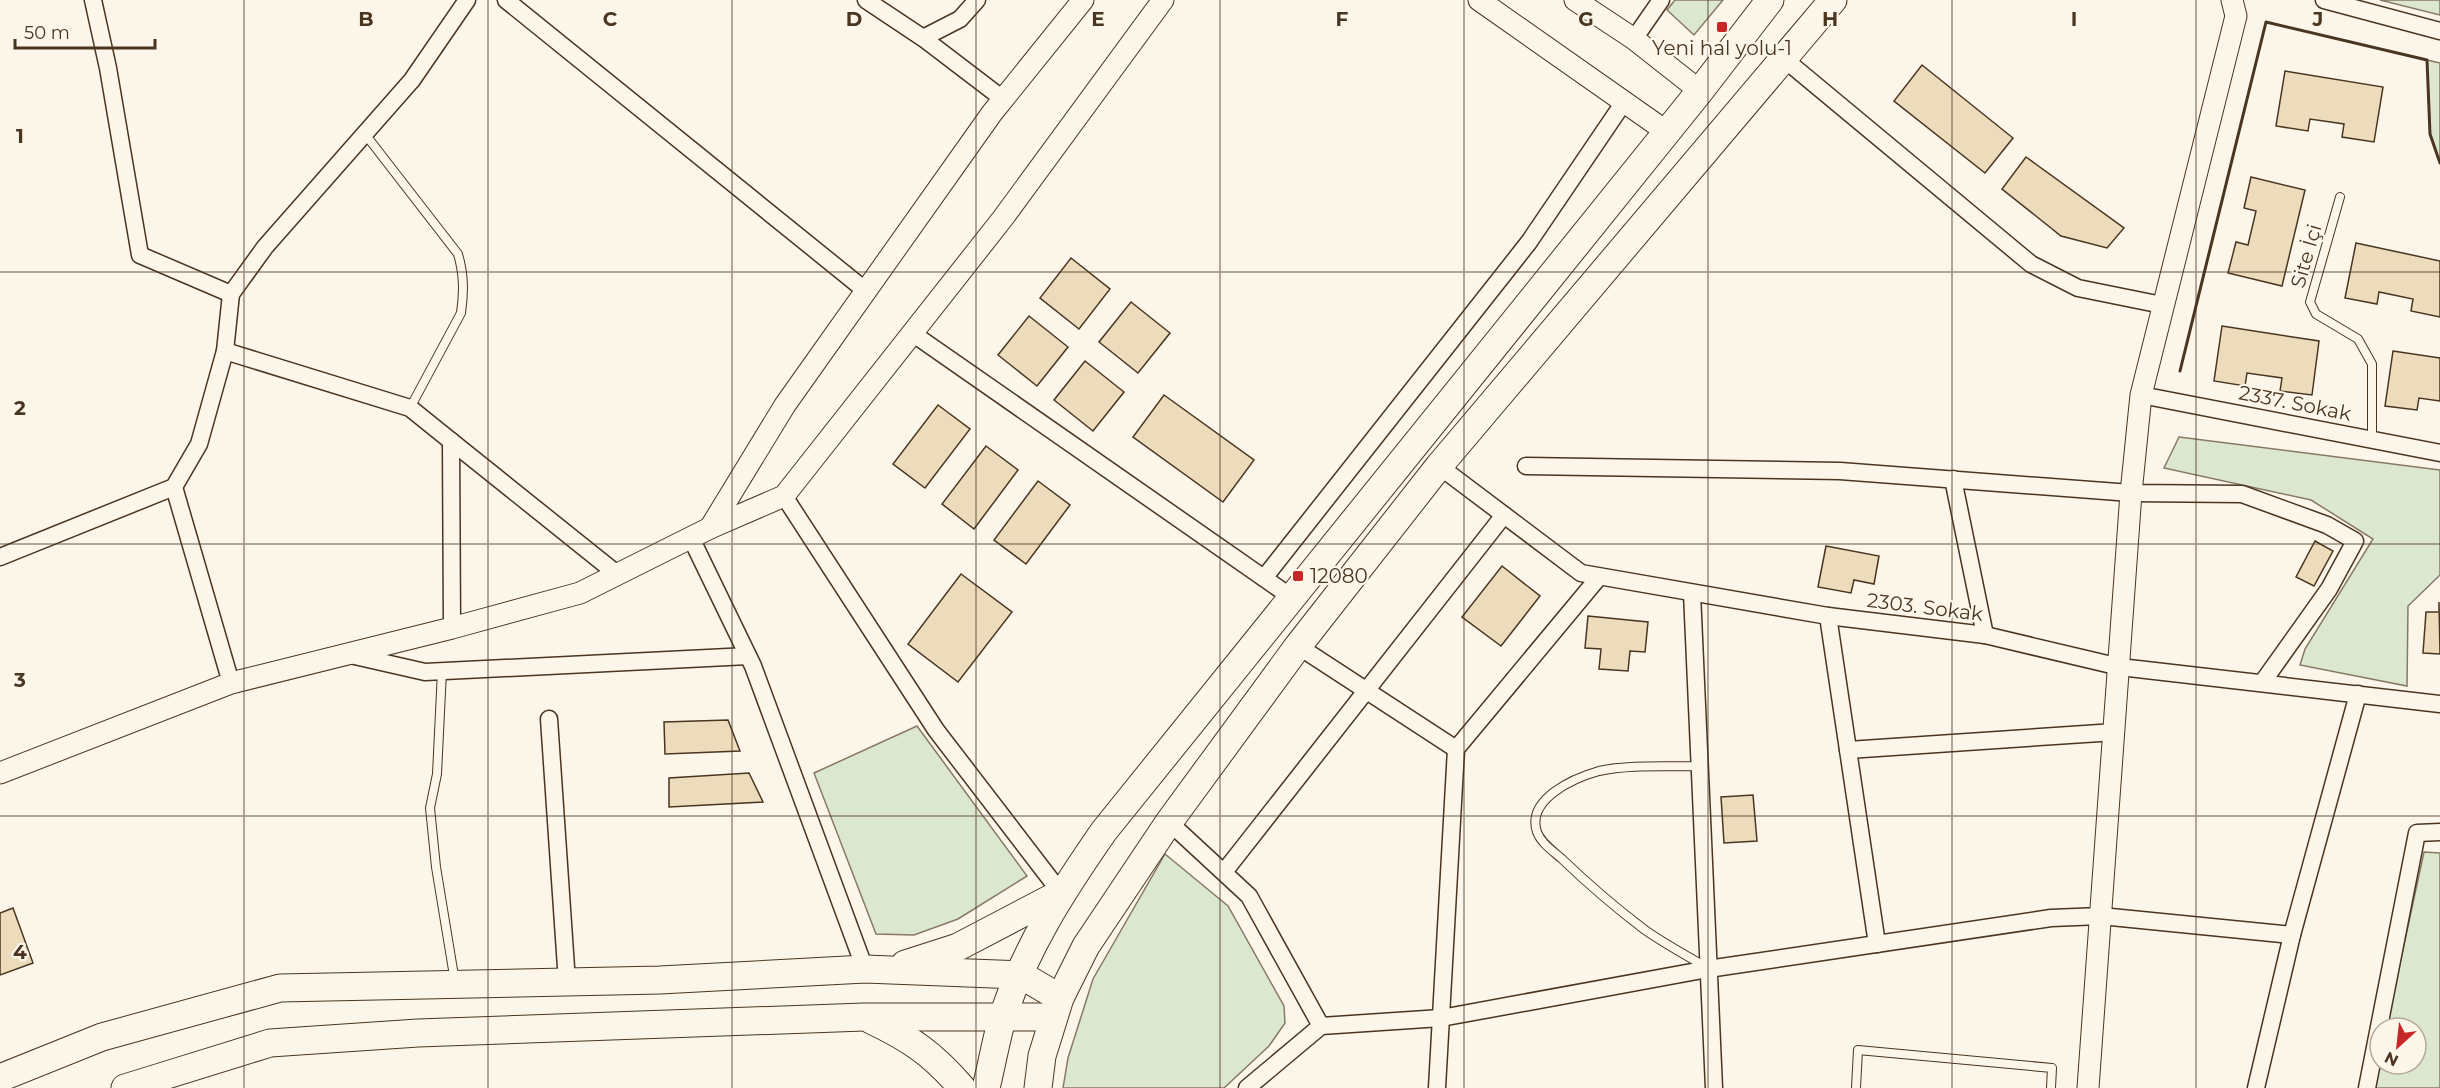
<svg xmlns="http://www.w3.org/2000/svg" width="2440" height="1088" font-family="Montserrat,sans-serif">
  <rect width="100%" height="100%" fill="#fbf6e9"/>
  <g fill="#dce7d0" stroke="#887966" stroke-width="1.5">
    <polygon points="1675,0 1723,0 1694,35 1667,10"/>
    <polygon points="2380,0 2440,0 2440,15"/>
    <polygon points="2427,60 2440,63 2440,163 2430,134"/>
    <polygon points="2179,437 2440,470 2440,575 2408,606 2407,686 2300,665 2305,649 2373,539 2311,500 2164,468"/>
    <polygon points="917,726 1027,876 958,919 914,935 876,934 814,773"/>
    <polygon points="2424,852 2440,853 2440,1088 2373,1088 2380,1064 2416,1064 2416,1028 2386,1028"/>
    <polygon points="1165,854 1228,906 1284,1006 1285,1023 1269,1046 1224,1088 1063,1088 1068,1058 1093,979"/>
  </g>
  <g fill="#ecdcbc" stroke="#4a3520" stroke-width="1.5">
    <polygon points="1922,65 2013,138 1985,173 1894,101"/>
    <polygon points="2285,71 2383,87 2374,142 2342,137 2344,124 2310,119 2308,131 2276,126"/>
    <polygon points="2026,157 2124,228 2107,248 2061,236 2002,189"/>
    <polygon points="2251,177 2305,190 2282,286 2228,273 2236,242 2248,245 2256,211 2244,208"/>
    <polygon points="2356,243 2440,261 2440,317 2411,311 2413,299 2379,292 2377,304 2345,298"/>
    <polygon points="1071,258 1110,289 1079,329 1040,298"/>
    <polygon points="1131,302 1170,333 1138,373 1099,342"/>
    <polygon points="1029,316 1068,347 1037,386 998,355"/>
    <polygon points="2222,326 2319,341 2312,395 2280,391 2282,378 2247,373 2245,386 2214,381"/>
    <polygon points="2393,351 2440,358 2440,401 2419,398 2417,410 2385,406"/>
    <polygon points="1085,361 1124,392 1093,431 1054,400"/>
    <polygon points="1164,395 1254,460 1223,502 1133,437"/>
    <polygon points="938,405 970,429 925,488 893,464"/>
    <polygon points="986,446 1018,470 974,529 942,504"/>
    <polygon points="1038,481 1070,505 1026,564 994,540"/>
    <polygon points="2315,541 2333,551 2314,586 2296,577"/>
    <polygon points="1826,546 1879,556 1874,584 1854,580 1851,593 1818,587"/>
    <polygon points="1502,566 1540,596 1501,646 1462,617"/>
    <polygon points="961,574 1012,612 958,682 908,644"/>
    <polygon points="2439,602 2440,654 2423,653 2426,612 2439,612"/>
    <polygon points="1588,616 1648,622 1645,652 1630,651 1628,671 1599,669 1601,649 1585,648"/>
    <polygon points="728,720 740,751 665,754 664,722"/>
    <polygon points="749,773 763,802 669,807 669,778"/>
    <polygon points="1753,795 1757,841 1724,843 1721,797"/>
    <polygon points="13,908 33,963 0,975 0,913"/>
  </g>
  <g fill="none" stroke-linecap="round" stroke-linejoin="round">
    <defs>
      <g id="service">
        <path d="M365 134 458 254C464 275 464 292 461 313L410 408"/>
        <polyline points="2340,197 2310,302 2316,314 2358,339 2372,364 2372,439"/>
        <polyline points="442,671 437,774 430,808 436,867 455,982"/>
        <path d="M1699 766C1667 767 1631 764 1599 771 1574 778 1526 799 1537 832 1541 843 1553 851 1562 859 1588 884 1616 908 1645 930 1665 944 1687 956 1708 968"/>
        <polyline points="1856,1088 1858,1050 2052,1068 2051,1088"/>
      </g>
      <g id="minor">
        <polyline points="93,0 108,68 140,255 231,294"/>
        <polyline points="506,0 866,291"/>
        <polyline points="866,0 923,38 960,19 977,0"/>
        <polyline points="2324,0 2440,31"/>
        <polyline points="923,38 1003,99"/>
        <polyline points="1634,39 1661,0"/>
        <polyline points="1783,58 2031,264 2078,288 2162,305"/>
        <polyline points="912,333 1291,597"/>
        <polyline points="225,351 410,408 451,441 452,628"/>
        <polyline points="2141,395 2440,453"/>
        <polyline points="451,441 617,574"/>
        <polyline points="1439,466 1581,573 1828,616 1985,635 2120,667 2440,704"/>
        <polyline points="1526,466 1840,471 2131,493 2242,494 2327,525 2355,541 2329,589 2262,683"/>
        <polyline points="1953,479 1985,635"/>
        <polyline points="174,487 231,683"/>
        <polyline points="784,496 936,730 1061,893"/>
        <polyline points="691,538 753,666 865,969"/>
        <polyline points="0,557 174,487 199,444 225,351 231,294 265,247 412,80 467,0"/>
        <polyline points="1264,578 1529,242 1624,102"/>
        <polyline points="1692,593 1714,1088"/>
        <polyline points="1828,616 1877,944"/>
        <polyline points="1298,646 1456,749"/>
        <polyline points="346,654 425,672 748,656"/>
        <polyline points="549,719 567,982"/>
        <polyline points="1848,750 2115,732"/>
        <polyline points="1169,822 1249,896 1321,1026 1441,1018 1708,969 2051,918 2101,916 2292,935"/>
        <polyline points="1224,872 1504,515"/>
        <polyline points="1247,1088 1321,1026"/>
        <polyline points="1437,1088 1456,749 1599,577"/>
        <polyline points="2256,1088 2292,935 2358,694"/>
        <polyline points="2367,1088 2417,833 2440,832"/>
      </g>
      <g id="tertiary">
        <polyline points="1479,0 1667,132"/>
        <polyline points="1575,0 1634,39 1700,91"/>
        <polyline points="710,528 785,405 992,113 1083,0"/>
        <polyline points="0,773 231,683 452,628 580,593 710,528 784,496 1003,218 1163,0"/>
        <polyline points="2088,1088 2131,493 2141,395 2236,16 2232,0"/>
      </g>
      <g id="primary">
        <polyline points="905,964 958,947 1061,893"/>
        <path d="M871 1020C911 1039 933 1054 962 1088"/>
        <polyline points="0,1078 102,1037 280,988 660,980 865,969 1021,975 1060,998"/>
        <polyline points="125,1088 270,1043 418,1033 864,1017 1053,1017"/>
        <path d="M986 1088C992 1064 996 1039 1003 1016 1026 947 1063 890 1104 831L1700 91 1770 0"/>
        <polyline points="1038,1088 1042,1056 1060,998 1086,946 1169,822 1298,646 1439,466 1833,0"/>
      </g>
    </defs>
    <use href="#service" stroke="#4a3520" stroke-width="10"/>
    <use href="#minor" stroke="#4a3520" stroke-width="19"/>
    <use href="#tertiary" stroke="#4a3520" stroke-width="23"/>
    <use href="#primary" stroke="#4a3520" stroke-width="29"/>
    <use href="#service" stroke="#fbf6e9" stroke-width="8"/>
    <use href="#minor" stroke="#fbf6e9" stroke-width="16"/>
    <use href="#tertiary" stroke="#fbf6e9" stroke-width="21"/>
    <use href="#primary" stroke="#fbf6e9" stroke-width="27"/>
    <polyline stroke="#4a3520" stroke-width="3" points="2180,371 2266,22 2427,60 2430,134 2440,163"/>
  </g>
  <path fill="none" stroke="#4a3520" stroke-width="1.5" stroke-opacity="0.55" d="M244 0V1088M488 0V1088M732 0V1088M976 0V1088M1220 0V1088M1464 0V1088M1708 0V1088M1952 0V1088M2196 0V1088M0 272H2440M0 544H2440M0 816H2440"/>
  <g fill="#c62828" stroke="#fbf6e9" stroke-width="2">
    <rect x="1716" y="21" width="12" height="12" rx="3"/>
    <rect x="1292" y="570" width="12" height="12" rx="3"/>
  </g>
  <g text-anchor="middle" stroke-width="4.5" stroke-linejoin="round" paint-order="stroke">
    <g font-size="20" fill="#4a3520" stroke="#fbf6e9">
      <text x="1722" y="55">Yeni hal yolu-1</text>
      <text x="1310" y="583" text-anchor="start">12080</text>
    </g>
    <g font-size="20" fill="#4a3520" stroke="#fbf6e9">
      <text transform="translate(2306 256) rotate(-74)" y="7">Site İçi</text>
      <text transform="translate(2295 403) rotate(11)" y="7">2337. Sokak</text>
      <text transform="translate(1925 607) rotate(7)" y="7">2303. Sokak</text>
    </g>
  </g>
  <g font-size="20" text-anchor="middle" font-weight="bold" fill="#4a3520" stroke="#fbf6e9" stroke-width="4.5" stroke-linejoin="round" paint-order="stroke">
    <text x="366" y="26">B</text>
    <text x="610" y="26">C</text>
    <text x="854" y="26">D</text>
    <text x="1098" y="26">E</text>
    <text x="1342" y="26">F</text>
    <text x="1586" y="26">G</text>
    <text x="1830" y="26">H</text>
    <text x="2074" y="26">I</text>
    <text x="2318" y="26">J</text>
    <text x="20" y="143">1</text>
    <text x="20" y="415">2</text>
    <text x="20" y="687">3</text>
    <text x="20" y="959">4</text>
  </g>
  <g transform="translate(2398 1046) rotate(207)"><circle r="28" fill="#fbf6e9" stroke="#b4a999" stroke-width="1.5"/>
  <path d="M0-4.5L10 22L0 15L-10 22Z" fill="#c62828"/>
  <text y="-9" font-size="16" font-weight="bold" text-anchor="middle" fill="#4a3520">N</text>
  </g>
  <path d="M15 39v9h140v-9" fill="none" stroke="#4a3520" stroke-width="3"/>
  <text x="24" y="39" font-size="18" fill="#4a3520" stroke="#fbf6e9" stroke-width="4.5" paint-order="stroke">50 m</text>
</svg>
